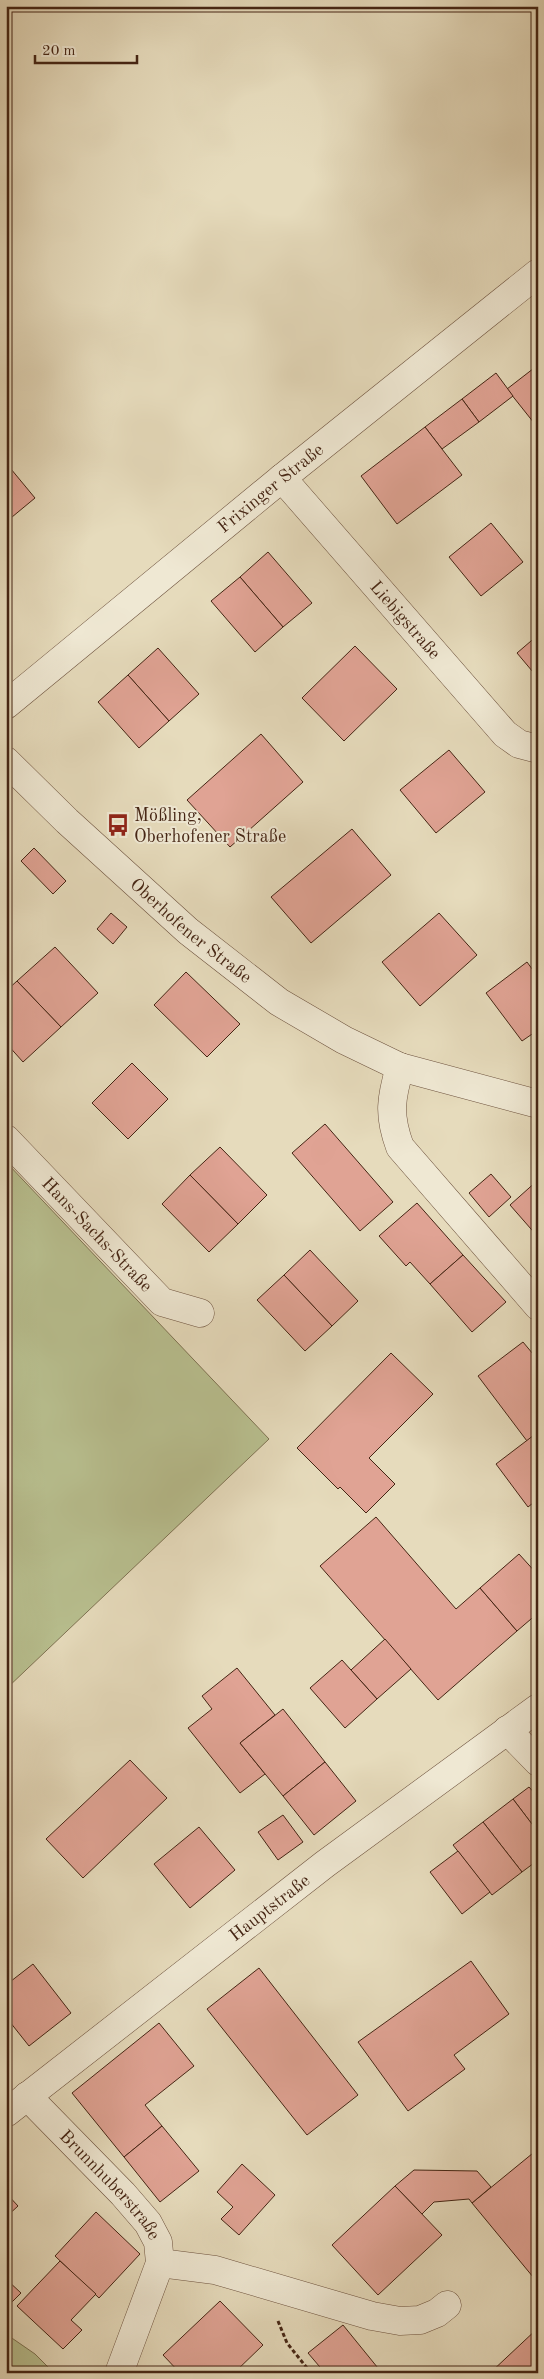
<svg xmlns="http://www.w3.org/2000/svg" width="544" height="2379" font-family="'Old Standard TT',serif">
  <rect width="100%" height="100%" fill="#e6dbbc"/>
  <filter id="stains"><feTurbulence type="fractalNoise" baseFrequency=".004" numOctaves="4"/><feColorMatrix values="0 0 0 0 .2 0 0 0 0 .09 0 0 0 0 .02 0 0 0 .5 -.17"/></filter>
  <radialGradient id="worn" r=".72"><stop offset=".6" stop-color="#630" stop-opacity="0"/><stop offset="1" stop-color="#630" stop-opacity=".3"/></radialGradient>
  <g fill="#b8bf8f" stroke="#7e7252">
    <polygon points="6,1162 269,1439 6,1689"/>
    <polygon points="6,2334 35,2354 54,2373 6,2373"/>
  </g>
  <g fill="#e0a394" stroke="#452514">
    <polygon points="538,365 538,428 507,389"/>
    <polygon points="496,373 513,396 479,422 462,399"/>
    <polygon points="462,399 479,422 442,449 425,427"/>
    <polygon points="425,427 462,475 397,524 361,476"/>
    <polygon points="6,463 35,498 6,522"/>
    <polygon points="491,523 523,562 481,596 449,557"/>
    <polygon points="268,552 312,603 283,627 240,577"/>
    <polygon points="240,577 283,627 255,652 211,601"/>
    <polygon points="538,635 538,678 517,653"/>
    <polygon points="355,646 397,689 344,741 302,698"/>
    <polygon points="158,648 199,694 169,721 128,675"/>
    <polygon points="128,675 169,721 139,748 98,702"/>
    <polygon points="261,734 303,782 230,847 187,800"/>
    <polygon points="449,750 485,792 436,833 400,790"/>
    <polygon points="352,829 391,875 311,943 271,897"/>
    <polygon points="34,848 66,881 53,894 21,861"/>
    <polygon points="111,913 127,927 113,944 97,929"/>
    <polygon points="439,913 477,955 420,1006 382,962"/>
    <polygon points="55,947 98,993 61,1027 17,981"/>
    <polygon points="527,962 538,977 538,1030 522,1041 486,993"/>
    <polygon points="186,972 240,1024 207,1057 154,1005"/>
    <polygon points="17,981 61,1027 23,1062 6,1043 6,991"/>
    <polygon points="132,1063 168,1099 128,1139 92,1103"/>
    <polygon points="325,1124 393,1202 360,1231 292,1153"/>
    <polygon points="220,1147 267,1195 238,1224 190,1175"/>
    <polygon points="491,1174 511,1197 489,1217 469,1193"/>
    <polygon points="190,1175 238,1224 209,1252 162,1204"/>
    <polygon points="538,1180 538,1237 510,1205"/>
    <polygon points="417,1203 463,1255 430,1284 410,1262 406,1266 379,1236"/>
    <polygon points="310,1250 358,1301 332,1326 284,1275"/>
    <polygon points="463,1255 506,1302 472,1332 430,1284"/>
    <polygon points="284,1275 332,1326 305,1351 257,1300"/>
    <polygon points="523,1342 538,1360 538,1432 527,1441 478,1376"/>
    <polygon points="391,1353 433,1394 369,1458 395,1484 366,1513 340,1487 338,1489 297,1448"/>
    <polygon points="538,1432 538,1499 528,1507 496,1464"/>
    <polygon points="376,1517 456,1609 480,1588 517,1631 438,1700 320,1566"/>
    <polygon points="519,1554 538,1575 538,1613 517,1631 480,1588"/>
    <polygon points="385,1639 411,1669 377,1699 351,1670"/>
    <polygon points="342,1660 377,1699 345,1728 310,1688"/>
    <polygon points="237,1668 275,1715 240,1743 265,1774 240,1793 188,1728 212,1709 202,1696"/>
    <polygon points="283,1709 325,1762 283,1796 240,1743"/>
    <polygon points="130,1760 167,1798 83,1878 46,1839"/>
    <polygon points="325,1762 356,1801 314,1835 283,1796"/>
    <polygon points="529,1787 538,1797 538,1832 513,1799"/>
    <polygon points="513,1799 538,1832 538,1860 522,1872 483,1822"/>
    <polygon points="283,1815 303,1842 278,1860 258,1832"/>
    <polygon points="483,1822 522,1872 492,1895 453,1845"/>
    <polygon points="199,1827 235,1870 190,1908 154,1864"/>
    <polygon points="458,1851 490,1892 462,1914 430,1872"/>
    <polygon points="471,1961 509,2014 454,2055 465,2069 408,2111 358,2042"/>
    <polygon points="33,1964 71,2013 29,2046 6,2017 6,1985"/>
    <polygon points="259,1968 358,2095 307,2135 207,2009"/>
    <polygon points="159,2023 194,2066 145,2105 162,2126 124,2157 72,2093"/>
    <polygon points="162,2126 199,2171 160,2202 124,2157"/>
    <polygon points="538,2149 538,2283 472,2203"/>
    <polygon points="242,2164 275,2195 239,2235 221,2219 233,2207 217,2192"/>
    <polygon points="414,2170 477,2171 491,2187 472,2203 469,2199 434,2202 422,2214 395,2186"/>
    <polygon points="395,2186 442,2235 378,2295 332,2245"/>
    <polygon points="6,2193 18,2206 6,2217"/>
    <polygon points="96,2212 140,2254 99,2298 55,2256"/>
    <polygon points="60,2261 96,2294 71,2320 82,2330 63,2349 17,2306"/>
    <polygon points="6,2279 21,2293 6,2308"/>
    <polygon points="220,2301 263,2345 234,2373 180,2373 163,2355"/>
    <polygon points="343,2325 382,2373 325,2373 308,2353"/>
    <polygon points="538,2328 538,2373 490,2373"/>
  </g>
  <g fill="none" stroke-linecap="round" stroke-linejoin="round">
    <defs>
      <g id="minor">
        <path id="s1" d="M282 478 505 734 519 744 538 749"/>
        <path id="s2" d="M6 705 282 478 538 273"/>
        <path id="s3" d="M6 761 67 821 188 931 279 1002 344 1040 400 1067 538 1104"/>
        <path d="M400 1067C391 1098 388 1115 400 1147L538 1306"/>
        <path id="s4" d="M6 1139 162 1302 200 1313"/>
        <polyline points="507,1730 538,1762"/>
        <path id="s5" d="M27 2096 123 2194 148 2223 158 2242 160 2263 119 2373"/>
        <path id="s6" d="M6 2113 325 1864 538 1708"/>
        <polyline points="160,2263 215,2270 372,2316 400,2321 420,2320 437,2313 447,2305"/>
      </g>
    </defs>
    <use href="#minor" stroke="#6d523e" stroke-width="29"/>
    <g stroke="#452514" stroke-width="3" stroke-dasharray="4 2.5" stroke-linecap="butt">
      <polyline points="278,2321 287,2343 311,2373"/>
      <polyline points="6,2365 22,2373"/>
    </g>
    <use href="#minor" stroke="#efe8d3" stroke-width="28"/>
  </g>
  <defs>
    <symbol id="bus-bare" viewBox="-9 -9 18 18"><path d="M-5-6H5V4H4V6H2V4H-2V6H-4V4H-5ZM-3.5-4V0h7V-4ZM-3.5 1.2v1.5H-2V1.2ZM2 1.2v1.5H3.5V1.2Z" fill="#8f2418" stroke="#efe8d3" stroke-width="2.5" paint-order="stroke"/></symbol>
  </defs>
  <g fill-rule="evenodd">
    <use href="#bus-bare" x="102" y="809" width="32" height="32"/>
  </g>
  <g text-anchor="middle" stroke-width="4" stroke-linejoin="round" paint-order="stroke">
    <g font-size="18" fill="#452514" stroke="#efe8d3">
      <text dy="6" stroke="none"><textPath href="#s2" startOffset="342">Frixinger Straße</textPath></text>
      <text dy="6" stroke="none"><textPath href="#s1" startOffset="188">Liebigstraße</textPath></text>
      <text dy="6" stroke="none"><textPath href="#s3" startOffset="251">Oberhofener Straße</textPath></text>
      <text dy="6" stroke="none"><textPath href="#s4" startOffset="132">Hans-Sachs-Straße</textPath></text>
      <text dy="6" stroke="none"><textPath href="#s6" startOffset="334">Hauptstraße</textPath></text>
      <text dy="6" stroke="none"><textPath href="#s5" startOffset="122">Brunnhuberstraße</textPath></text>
    </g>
    <g font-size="18" fill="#452514" stroke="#efe8d3" text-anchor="start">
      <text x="134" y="821">Mößling,<tspan x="134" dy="21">Oberhofener Straße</tspan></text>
    </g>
  </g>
  <rect width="544" height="2379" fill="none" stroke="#e6dbbc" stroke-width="25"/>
  <rect x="8" y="8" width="529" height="2364" fill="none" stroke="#452514" stroke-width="2.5"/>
  <rect x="12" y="12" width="519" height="2354" fill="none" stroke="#452514"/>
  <path d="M35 55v8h102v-8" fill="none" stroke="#452514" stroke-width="2.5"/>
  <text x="42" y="55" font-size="15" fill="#452514" stroke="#efe8d3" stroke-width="4" paint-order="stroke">20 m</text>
  <rect width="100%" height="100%" filter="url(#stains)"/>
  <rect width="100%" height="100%" fill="url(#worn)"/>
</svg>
